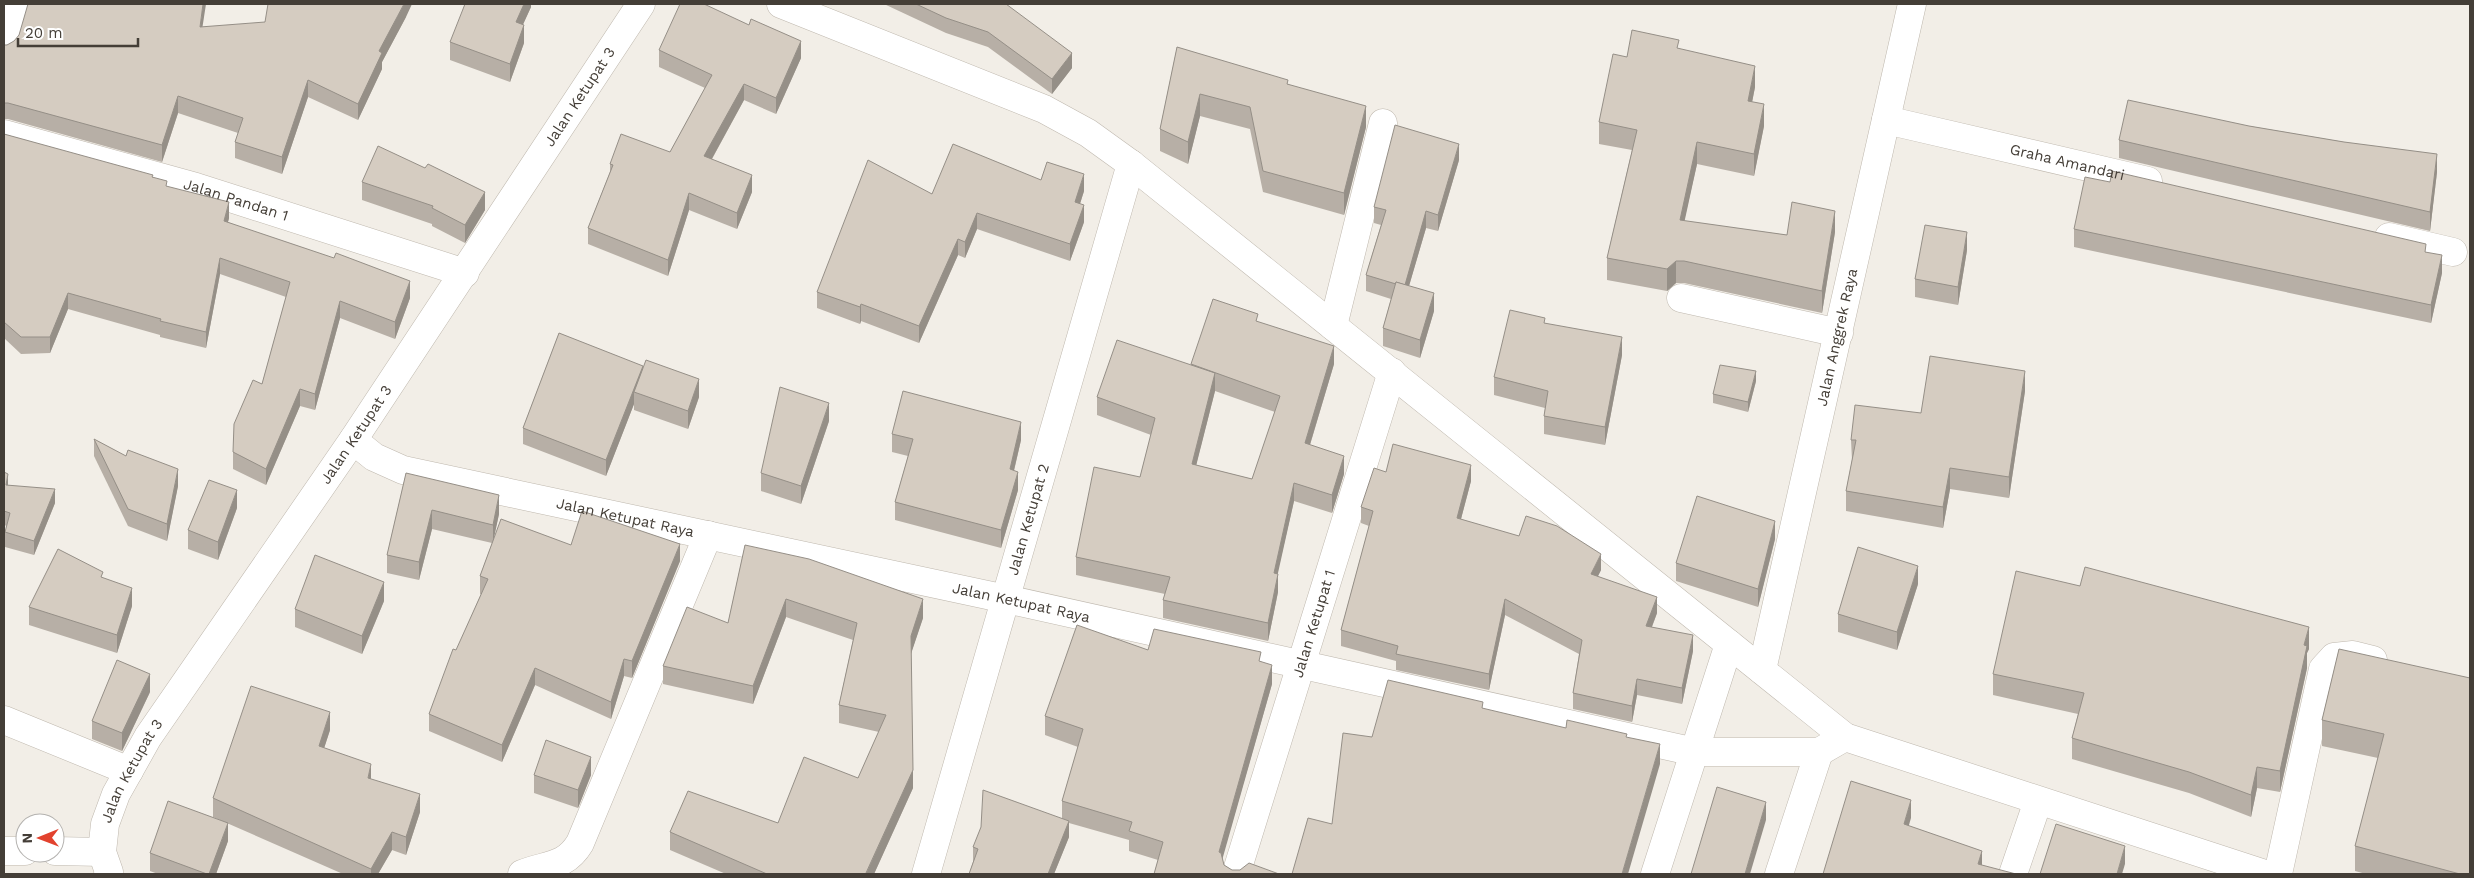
<svg xmlns="http://www.w3.org/2000/svg" width="2474" height="878" font-family="'Work Sans',sans-serif">
  <rect width="100%" height="100%" fill="#f2eee7"/>
  <g fill="none" stroke-linecap="round" stroke-linejoin="round">
    <defs>
      <g id="minor">
        <polyline points="781,4 1044,109 1088,133 1131,164 1845,737 2265,874"/>
        <polyline points="4,46 17,4"/>
        <path id="s1" d="M1886 120 2148 181"/>
        <path id="s2" d="M4 134 196 187 465 273"/>
        <polyline points="2389,237 2453,252"/>
        <polyline points="1681,298 1839,333"/>
        <polyline points="1333,326 1383,123"/>
        <path id="s3" d="M353 440 374 457 403 470 1006 599 1695 752H1819L1845 737"/>
        <path id="s4" d="M1762 670 1912 4"/>
        <polyline points="4,720 129,771"/>
        <polyline points="4,851 25,851"/>
        <polyline points="55,851 102,852"/>
        <path id="s5" d="M108 874 109 872 102 852 105 824 116 794 148 737 353 440 641 4"/>
        <path d="M522 874C546 864 565 868 580 843L708 535"/>
        <path id="s6" d="M926 874 1131 164"/>
        <path id="s7" d="M1236 874 1392 372"/>
        <polyline points="1655,874 1729,644"/>
        <polyline points="1779,874 1819,752"/>
        <polyline points="2013,874 2038,801"/>
        <polyline points="2278,874 2323,669 2334,657 2353,655 2373,660"/>
      </g>
    </defs>
    <use href="#minor" stroke="#bfb8ae" stroke-width="29"/>
    <use href="#minor" stroke="#fff" stroke-width="28"/>
  </g>
  <g fill="#b7afa6" fill-rule="evenodd">
    <polygon points="531,4 531,7 523,24 524,43 510,82 450,60 450,42"/>
    <polygon points="884,4 1006,4 1072,68 1052,94 988,47 946,33"/>
    <polygon points="406,17 382,62 382,69 358,120 308,97 282,174 235,158 235,142 238,133 178,113 162,162 8,119 4,119 4,45 203,27"/>
    <polygon points="1177,47 1288,84 1366,127 1344,215 1263,192 1250,129 1200,116 1188,164 1160,151 1160,129"/>
    <polygon points="1679,49 1755,87 1752,102 1764,126 1754,176 1697,164 1684,221 1787,235 1835,232 1822,313 1684,283 1676,283 1667,291 1607,280 1607,258 1632,150 1599,144 1599,122 1627,57"/>
    <polygon points="659,50 801,58 776,114 744,100 712,159 752,192 737,229 689,210 668,276 588,244 588,228 610,172 610,164 670,152 705,88 659,67"/>
    <polygon points="2249,126 2344,142 2437,172 2430,231 2119,158 2119,140"/>
    <polygon points="4,134 153,177 167,187 229,218 228,222 410,298 395,339 340,318 315,410 300,406 266,485 233,469 233,452 262,384 286,297 220,274 206,348 160,337 160,335 68,309 50,353 21,354 4,338"/>
    <polygon points="1459,160 1438,231 1426,228 1409,286 1434,311 1420,358 1383,346 1383,328 1391,299 1366,291 1366,275 1381,225 1374,223 1374,207"/>
    <polygon points="1041,180 1084,191 1080,204 1084,222 1070,261 977,229 965,258 958,255 919,343 861,321 860,324 817,308 817,292"/>
    <polygon points="362,182 485,210 465,243 432,226 432,224 362,200"/>
    <polygon points="2074,229 2426,252 2442,273 2431,323 2074,247"/>
    <polygon points="1967,250 1958,305 1915,297 1915,279"/>
    <path d="M1258 322 1334 364 1310 445 1344 474 1332 513 1294 501 1277 574 1278 592 1268 641 1163 618V600L1165 594 1076 575V557L1140 477 1151 435 1097 415V397L1191 365V364ZM1215 391 1275 412 1252 479 1196 465Z"/>
    <polygon points="1545,323 1622,355 1605,445 1544,434 1544,416 1545,408 1494,395 1494,377"/>
    <polygon points="559,333 699,397 688,429 634,410 634,404 606,476 523,444 523,428"/>
    <polygon points="1756,381 1748,412 1713,403 1713,394"/>
    <polygon points="2025,391 2009,498 1950,489 1943,528 1846,511 1846,491 1852,460 1851,440 1921,413"/>
    <polygon points="829,421 801,504 761,491 761,473"/>
    <polygon points="892,434 1021,440 1014,471 1018,490 1001,548 895,520 895,502 908,456 892,452"/>
    <polygon points="94,439 178,486 167,541 128,526 94,456"/>
    <polygon points="4,472 8,485 55,503 34,555 5,547 5,532 7,526 4,525"/>
    <polygon points="1386,472 1471,481 1461,519 1601,570 1598,576 1657,613 1652,627 1693,651 1682,704 1637,695 1632,722 1573,709 1573,693 1579,654 1505,615 1489,690 1396,670 1396,661 1341,646 1341,630 1369,526 1361,523 1361,507"/>
    <polygon points="406,473 499,514 493,539 571,545 680,561 632,678 624,676 611,719 535,685 502,762 429,731 429,714 481,594 480,594 480,576 492,543 432,529 419,580 387,573 387,555"/>
    <polygon points="237,508 218,560 188,549 188,530"/>
    <polygon points="1775,539 1758,607 1676,581 1676,563"/>
    <polygon points="745,545 923,618 911,653 913,788 874,874 726,874 670,850 670,832 778,823 858,778 879,732 839,723 839,705 853,640 786,617 753,704 663,684 663,666 728,623"/>
    <polygon points="103,578 132,606 117,653 29,625 29,607"/>
    <polygon points="1918,584 1897,650 1838,632 1838,614"/>
    <polygon points="384,601 362,654 295,627 295,609"/>
    <polygon points="2309,649 2307,653 2307,668 2280,792 2257,788 2251,817 2189,793 2072,759 2072,738 2078,714 1993,695 1993,674"/>
    <polygon points="2339,649 2470,874 2366,874 2355,871 2355,846 2378,758 2322,746 2322,720"/>
    <polygon points="1261,661 1272,684 1222,858 1224,865 1232,870 1279,874 1154,874 1158,860 1129,851 1129,840 1069,823 1069,837 1054,874 969,874 973,862 973,847 1062,818 1062,801 1078,747 1045,735 1045,716"/>
    <polygon points="150,692 122,751 92,739 92,721"/>
    <polygon points="330,730 324,748 420,812 406,855 392,850 378,874 343,874 213,817 213,798"/>
    <polygon points="534,775 591,775 578,808 534,793"/>
    <polygon points="228,841 216,874 158,874 150,871 150,853"/>
  </g>
  <g fill="#958f87">
    <polygon points="203,4 206,4 200,43 200,27"/>
    <polygon points="404,4 412,4 406,17 382,62 382,69 358,120 358,104 379,51"/>
    <polygon points="524,4 531,4 531,7 516,40 516,22"/>
    <polygon points="524,25 524,43 510,82 510,64"/>
    <polygon points="801,41 801,58 776,114 776,98"/>
    <polygon points="1072,53 1072,68 1052,94 1052,79"/>
    <polygon points="1755,66 1755,87 1748,123 1748,101"/>
    <polygon points="308,80 308,97 282,174 282,157"/>
    <polygon points="744,84 744,100 704,173 704,156"/>
    <polygon points="1200,94 1200,116 1188,164 1188,142"/>
    <polygon points="178,96 178,113 162,162 162,145"/>
    <polygon points="1764,104 1764,126 1754,176 1754,154"/>
    <polygon points="1366,106 1366,127 1344,215 1344,193"/>
    <polygon points="1697,142 1697,164 1680,242 1680,220"/>
    <polygon points="1459,144 1459,160 1438,231 1438,215"/>
    <polygon points="2437,154 2437,172 2430,231 2430,212"/>
    <polygon points="1084,174 1084,191 1075,219 1075,202"/>
    <polygon points="752,175 752,192 737,229 737,213"/>
    <polygon points="485,192 485,210 465,243 465,225"/>
    <polygon points="689,193 689,210 668,276 668,260"/>
    <polygon points="229,202 229,218 224,237 224,221"/>
    <polygon points="1084,205 1084,222 1070,261 1070,244"/>
    <polygon points="1426,211 1426,228 1404,303 1404,286"/>
    <polygon points="1835,211 1835,232 1822,313 1822,291"/>
    <polygon points="977,213 977,229 965,258 965,242"/>
    <polygon points="1967,232 1967,250 1958,305 1958,287"/>
    <polygon points="958,239 958,255 919,343 919,326"/>
    <polygon points="2442,255 2442,273 2431,323 2431,305"/>
    <polygon points="220,258 220,274 206,348 206,332"/>
    <polygon points="1676,261 1676,283 1667,291 1667,269"/>
    <polygon points="410,281 410,298 395,339 395,322"/>
    <polygon points="68,293 68,309 50,353 50,337"/>
    <polygon points="1434,293 1434,311 1420,358 1420,340"/>
    <polygon points="340,301 340,318 315,410 315,394"/>
    <polygon points="861,304 861,321 860,324 860,307"/>
    <polygon points="1622,337 1622,355 1605,445 1605,427"/>
    <polygon points="1334,346 1334,364 1305,461 1305,443"/>
    <polygon points="643,366 643,382 634,392 634,404 606,476 606,460"/>
    <polygon points="1756,371 1756,381 1748,412 1748,402"/>
    <polygon points="2025,371 2025,391 2009,498 2009,477"/>
    <polygon points="1215,373 1215,391 1192,482 1192,464"/>
    <polygon points="699,379 699,397 688,429 688,411"/>
    <polygon points="300,389 300,406 266,485 266,469"/>
    <polygon points="829,403 829,421 801,504 801,486"/>
    <polygon points="1021,422 1021,440 1010,487 1010,469"/>
    <polygon points="1344,456 1344,474 1332,513 1332,495"/>
    <polygon points="1471,465 1471,481 1457,534 1457,518"/>
    <polygon points="1950,468 1950,489 1943,528 1943,507"/>
    <polygon points="178,469 178,486 167,541 167,524"/>
    <polygon points="1018,472 1018,490 1001,548 1001,530"/>
    <polygon points="8,474 8,488 6,485"/>
    <polygon points="1294,483 1294,501 1274,591 1274,573"/>
    <polygon points="55,489 55,503 34,555 34,541"/>
    <polygon points="237,490 237,508 218,560 218,542"/>
    <polygon points="499,495 499,514 493,543 493,525"/>
    <polygon points="432,510 432,529 419,580 419,562"/>
    <polygon points="1775,521 1775,539 1758,607 1758,589"/>
    <polygon points="680,544 680,561 632,678 632,661"/>
    <polygon points="1601,554 1601,570 1591,590 1591,574"/>
    <polygon points="1918,566 1918,584 1897,650 1897,632"/>
    <polygon points="1278,574 1278,592 1268,641 1268,623"/>
    <polygon points="384,582 384,601 362,654 362,636"/>
    <polygon points="132,588 132,606 117,653 117,635"/>
    <polygon points="1657,597 1657,613 1646,642 1646,626"/>
    <polygon points="786,599 786,617 753,704 753,686"/>
    <polygon points="923,599 923,618 911,654 911,636"/>
    <polygon points="1505,599 1505,615 1489,690 1489,674"/>
    <polygon points="2309,627 2309,649 2307,653 2307,668 2280,792 2280,771 2304,645"/>
    <polygon points="1693,635 1693,651 1682,704 1682,688"/>
    <polygon points="624,659 624,676 611,719 611,702"/>
    <polygon points="1272,665 1272,684 1219,871 1219,852"/>
    <polygon points="535,668 535,685 502,762 502,745"/>
    <polygon points="150,674 150,692 122,751 122,733"/>
    <polygon points="1637,679 1637,695 1632,722 1632,706"/>
    <polygon points="330,712 330,730 319,764 319,746"/>
    <polygon points="1660,744 1660,764 1628,874 1622,874"/>
    <polygon points="591,757 591,775 578,808 578,790"/>
    <polygon points="371,764 371,782 368,778"/>
    <polygon points="2257,767 2257,788 2251,817 2251,795"/>
    <polygon points="913,770 913,788 874,874 866,874"/>
    <polygon points="420,794 420,812 406,855 406,837"/>
    <polygon points="1911,800 1911,818 1904,842 1904,824"/>
    <polygon points="1766,802 1766,820 1750,874 1745,874"/>
    <polygon points="1069,821 1069,837 1054,874 1048,874"/>
    <polygon points="228,823 228,841 216,874 209,874"/>
    <polygon points="392,832 392,850 378,874 371,874 371,869"/>
    <polygon points="2125,846 2125,864 2122,874 2117,874"/>
    <polygon points="1982,851 1982,870 1978,864"/>
  </g>
  <g fill="#d5ccc1" stroke="#958f87">
    <polygon points="28,4 203,4 200,27 265,22 268,4 404,4 379,51 382,53 358,104 308,80 282,157 235,142 243,118 178,96 162,145 8,103 4,103 4,45 7,45 14,41 19,35"/>
    <polygon points="465,4 524,4 516,22 524,25 510,64 450,42"/>
    <polygon points="680,4 704,4 749,25 751,19 801,41 776,98 744,84 704,156 752,175 737,213 689,193 668,260 588,228 613,165 610,164 621,134 670,152 712,75 659,50"/>
    <polygon points="916,4 1006,4 1072,53 1052,79 988,32 946,18"/>
    <polygon points="1632,30 1679,40 1677,48 1755,66 1748,101 1764,104 1754,154 1697,142 1680,220 1787,235 1792,202 1835,211 1822,291 1684,261 1676,261 1667,269 1607,258 1637,130 1599,122 1613,54 1627,57"/>
    <polygon points="1177,47 1288,80 1287,84 1366,106 1344,193 1263,171 1250,107 1200,94 1188,142 1160,129"/>
    <polygon points="2128,100 2249,126 2344,142 2437,154 2430,212 2119,140"/>
    <polygon points="1395,125 1459,144 1438,215 1426,211 1405,285 1396,282 1396,284 1366,275 1386,210 1374,207"/>
    <polygon points="4,134 153,175 152,177 167,181 166,186 229,202 224,221 334,258 336,253 410,281 395,322 340,301 315,394 300,389 266,469 233,452 234,424 253,380 262,384 290,282 220,258 206,332 160,321 161,319 68,293 50,337 21,337 4,322"/>
    <polygon points="953,144 1041,180 1047,162 1084,174 1075,202 1084,205 1070,244 977,213 965,242 958,239 919,326 861,304 860,307 817,292 868,160 932,194"/>
    <polygon points="378,146 425,168 428,164 485,192 465,225 432,208 433,206 362,182"/>
    <polygon points="2112,171 2426,244 2425,252 2442,255 2431,305 2074,229 2085,177 2110,182"/>
    <polygon points="1925,225 1967,232 1958,287 1915,279"/>
    <polygon points="1396,282 1434,293 1420,340 1383,328"/>
    <polygon points="1213,299 1258,314 1256,321 1334,346 1305,443 1344,456 1332,495 1294,483 1274,573 1278,574 1268,623 1163,600 1170,577 1076,557 1094,467 1140,477 1155,418 1097,397 1117,340 1215,373 1192,464 1252,479 1280,396 1191,364"/>
    <polygon points="1510,310 1545,318 1544,323 1622,337 1605,427 1544,416 1548,391 1494,377"/>
    <polygon points="559,333 643,366 606,460 523,428"/>
    <polygon points="1930,356 2025,371 2009,477 1950,468 1943,507 1846,491 1856,440 1851,440 1855,405 1921,413"/>
    <polygon points="646,360 699,379 688,411 634,392"/>
    <polygon points="1720,365 1756,371 1748,402 1713,394"/>
    <polygon points="780,387 829,403 801,486 761,473"/>
    <polygon points="903,391 1021,422 1010,469 1018,472 1001,530 895,502 913,439 892,434"/>
    <polygon points="94,439 126,456 128,450 178,469 167,524 128,509"/>
    <polygon points="1393,444 1471,465 1457,518 1519,536 1526,516 1557,526 1601,554 1591,574 1657,597 1646,626 1693,635 1682,688 1637,679 1632,706 1573,693 1582,640 1505,599 1489,674 1396,654 1398,646 1341,630 1373,511 1361,507 1374,468 1386,472"/>
    <polygon points="4,472 8,474 6,485 55,489 34,541 5,532 10,513 4,511"/>
    <polygon points="406,473 499,495 493,525 432,510 419,562 387,555"/>
    <polygon points="209,480 237,490 218,542 188,530"/>
    <polygon points="1697,496 1775,521 1758,589 1676,563"/>
    <polygon points="582,511 680,544 632,661 624,659 611,702 535,668 502,745 429,714 453,649 456,650 488,579 480,576 501,519 571,545"/>
    <polygon points="745,545 809,559 923,599 911,636 913,770 866,873 871,874 767,874 670,832 688,791 778,823 804,757 858,778 886,715 839,705 857,623 786,599 753,686 663,666 687,607 728,623"/>
    <polygon points="1858,547 1918,566 1897,632 1838,614"/>
    <polygon points="58,549 103,572 101,577 132,588 117,635 29,607"/>
    <polygon points="315,555 384,582 362,636 295,609"/>
    <polygon points="2085,567 2309,627 2304,645 2307,646 2280,771 2257,767 2251,795 2189,772 2072,738 2084,693 1993,674 2016,571 2080,586"/>
    <polygon points="1077,625 1148,650 1154,629 1261,652 1259,661 1272,665 1219,852 1221,853 1224,865 1232,870 1240,870 1249,863 1279,874 1154,874 1163,842 1129,831 1132,822 1062,801 1083,729 1045,716"/>
    <polygon points="2339,649 2470,678 2470,874 2460,874 2355,846 2384,734 2322,720"/>
    <polygon points="117,660 150,674 122,733 92,721"/>
    <polygon points="1388,680 1483,702 1482,708 1566,728 1567,720 1627,734 1626,737 1660,744 1622,874 1292,874 1308,818 1332,824 1343,733 1372,737"/>
    <polygon points="251,686 330,712 319,746 371,764 368,778 420,794 406,837 392,832 371,869 213,798"/>
    <polygon points="546,740 591,757 578,790 534,775"/>
    <polygon points="1851,781 1911,800 1904,824 1982,851 1978,864 2016,874 1823,874"/>
    <polygon points="1717,787 1766,802 1745,874 1691,874"/>
    <polygon points="983,790 1069,821 1048,874 969,874 978,849 973,847 981,827"/>
    <polygon points="168,801 228,823 209,874 207,874 150,853"/>
    <polygon points="2056,824 2125,846 2117,874 2040,874"/>
  </g>
  <g text-anchor="middle" stroke-width="4" stroke-linejoin="round" paint-order="stroke">
    <g font-size="15" fill="#443e37" stroke="#fff">
      <text dy="5" stroke="none"><textPath href="#s5" startOffset="921">Jalan Ketupat 3</textPath></text>
      <text dy="5" stroke="none"><textPath href="#s1" startOffset="186">Graha Amandari</textPath></text>
      <text dy="5" stroke="none"><textPath href="#s2" startOffset="241">Jalan Pandan 1</textPath></text>
      <text dy="5" stroke="none"><textPath href="#s4" startOffset="341">Jalan Anggrek Raya</textPath></text>
      <text dy="5" stroke="none"><textPath href="#s5" startOffset="516">Jalan Ketupat 3</textPath></text>
      <text dy="5" stroke="none"><textPath href="#s3" startOffset="286">Jalan Ketupat Raya</textPath></text>
      <text dy="5" stroke="none"><textPath href="#s6" startOffset="369">Jalan Ketupat 2</textPath></text>
      <text dy="5" stroke="none"><textPath href="#s3" startOffset="691">Jalan Ketupat Raya</textPath></text>
      <text dy="5" stroke="none"><textPath href="#s7" startOffset="262">Jalan Ketupat 1</textPath></text>
      <text dy="5" stroke="none"><textPath href="#s5" startOffset="111">Jalan Ketupat 3</textPath></text>
    </g>
  </g>
  <rect width="2474" height="878" fill="none" stroke="#443e37" stroke-width="10"/>
  <g transform="translate(40 838) rotate(269)"><circle r="24" fill="#ffffff" stroke="#b4b2af"/>
  <path d="M0-4L9 19L0 12L-9 19Z" fill="#e2422e"/>
  <text y="-8" font-size="14" font-weight="bold" text-anchor="middle" fill="#443e37">N</text>
  </g>
  <path d="M18 38v8h120v-8" fill="none" stroke="#443e37" stroke-width="2.5"/>
  <text x="25" y="38" font-size="15" fill="#443e37" stroke="#ffffff" stroke-width="4" paint-order="stroke">20 m</text>
</svg>
